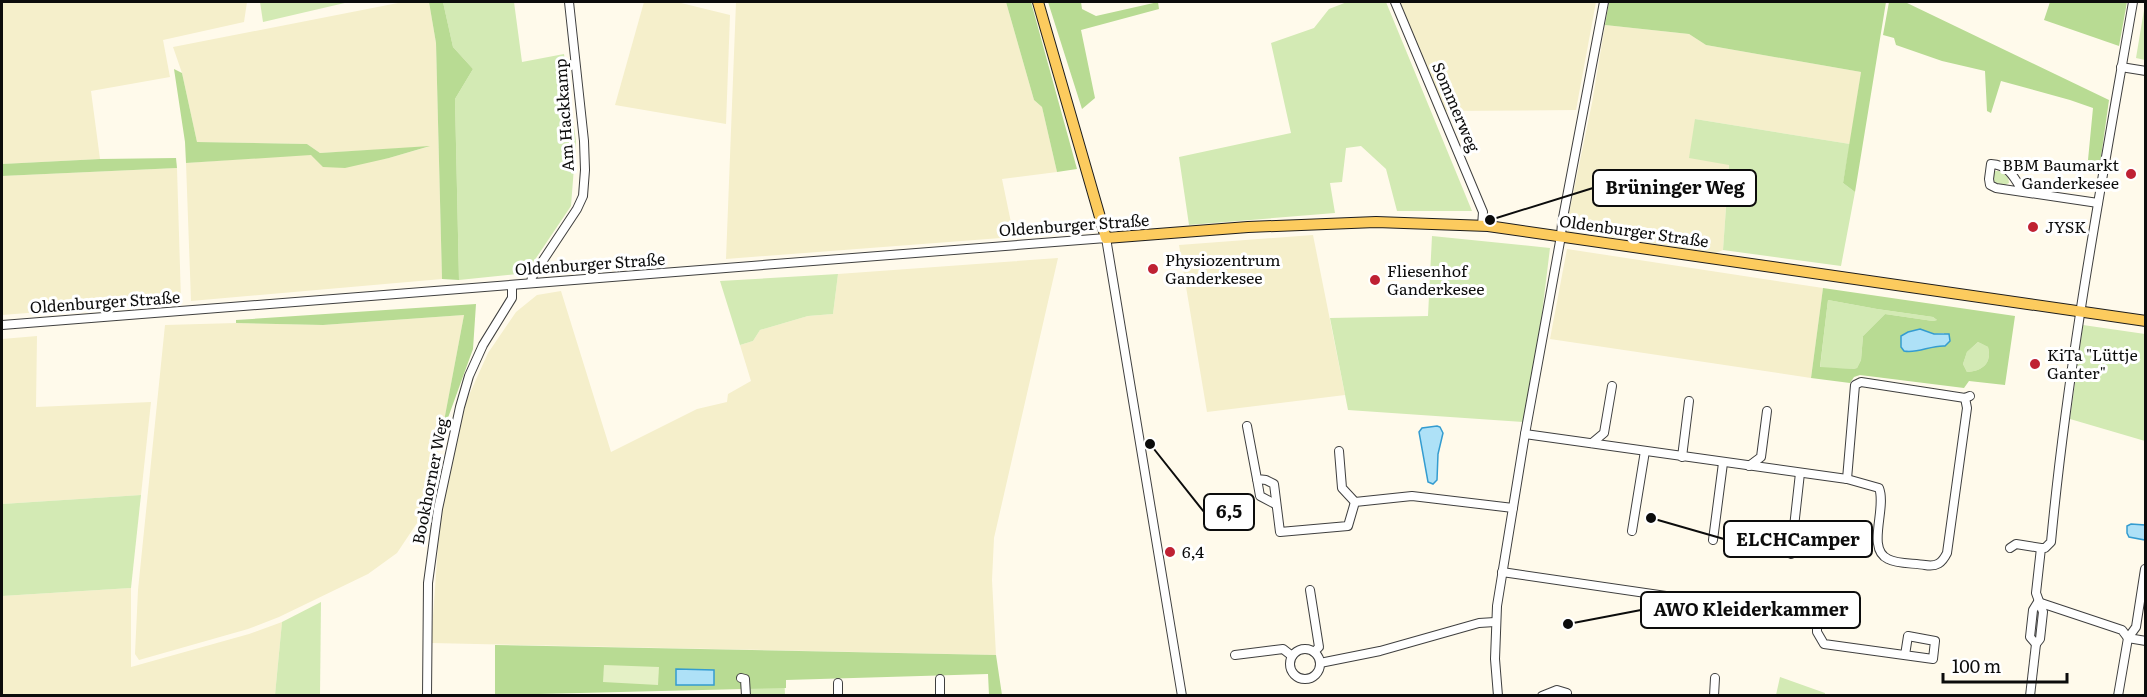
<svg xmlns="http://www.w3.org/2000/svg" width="2147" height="697" font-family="Literata,serif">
  <rect width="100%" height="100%" fill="#fffaeb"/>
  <g fill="#f5efcb">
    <polygon points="2,2 247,2 244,22 163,40 170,77 91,91 100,159 2,164"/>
    <polygon points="403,2 429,2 436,43 442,279 191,301 186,163 311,154 323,166 389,158 427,147 320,153 307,144 197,142 182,73 173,47"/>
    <polygon points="644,2 677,2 730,15 726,124 615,105"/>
    <polygon points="736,2 1006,2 1034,100 1042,107 1057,172 1002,179 1014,237 726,259"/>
    <polygon points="1398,2 1596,2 1576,110 1443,111"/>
    <polygon points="1605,25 1689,34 1706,45 1861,72 1850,144 1695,119 1729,164 1723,250 1716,253 1568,231 1567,223 1592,103"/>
    <polygon points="177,168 181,301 2,315 2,176"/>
    <polygon points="1313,235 1345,395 1207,412 1179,245"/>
    <polygon points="1567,249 1823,288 1811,378 1550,339"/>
    <polygon points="1058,258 994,538 992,580 996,655 431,643 440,520 465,404 488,353 516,312 537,295 561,291 611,452 697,409 727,402 728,394 751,381 740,345 753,341 760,330 808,316 833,314 838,274"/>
    <polygon points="464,315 433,480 417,523 397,553 368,574 279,617 248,629 139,660 135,654 138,590 165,325 236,323 323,325"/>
    <polygon points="37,336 36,407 151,402 141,495 2,504 2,339"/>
    <polygon points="131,588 131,667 249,634 282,622 275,695 2,696 2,596"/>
  </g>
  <g fill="#d3eab4">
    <polygon points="260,2 349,2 263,22"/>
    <polygon points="443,2 514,2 522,62 564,54 576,141 571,206 526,273 459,280 455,99 473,69 453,47"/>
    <polygon points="1347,2 1386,2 1472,211 1397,211 1386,169 1361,146 1346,148 1342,182 1330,183 1335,213 1189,225 1179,157 1291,133 1271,43 1314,28 1329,9"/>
    <polygon points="2145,4 2146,60 2145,60 2136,58"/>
    <polygon points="1695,119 1850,144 1843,183 1855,192 1841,266 1723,250 1729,165 1689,158"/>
    <polygon points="1995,171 1999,171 2008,177 2009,183 2005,185 1994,182 1993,174"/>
    <polygon points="1432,236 1550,248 1539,338 1523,422 1348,410 1330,318 1428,316"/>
    <polygon points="838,274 833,314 808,316 760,330 753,341 740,345 720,281"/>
    <polygon points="1828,300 1877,309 1933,317 1937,320 1933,321 1885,314 1863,336 1861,360 1857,368 1853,369 1820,368"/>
    <polygon points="2083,325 2145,334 2145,441 2070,419"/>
    <path d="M1978 342 1988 347C1992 363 1983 371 1967 372L1963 364 1967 352Z"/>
    <polygon points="141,495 131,588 2,596 2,504"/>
    <polygon points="321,602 320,695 275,695 282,622"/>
    <polygon points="784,672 785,695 747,695 754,674"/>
    <polygon points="1780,677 1825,693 1825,695 1776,695"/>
  </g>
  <g fill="#b8db93" fill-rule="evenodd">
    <polygon points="429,2 443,2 453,47 473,69 455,99 459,280 442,279 436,43"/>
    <polygon points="1006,2 1031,2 1077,169 1057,172 1042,107 1034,100"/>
    <polygon points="1048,2 1081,2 1082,9 1096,16 1158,2 1159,9 1081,30 1095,98 1082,109"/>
    <polygon points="1609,2 1886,2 1855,192 1843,183 1861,72 1706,45 1689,34 1605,25"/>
    <polygon points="1889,2 1905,2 2109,100 2100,164 2088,160 2093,108 2070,100 2001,81 1991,113 1987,111 1985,71 1942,61 1896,45 1894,38 1883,35"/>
    <polygon points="2050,2 2127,2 2119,46 2044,20"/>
    <polygon points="174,69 182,73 197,142 307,144 320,153 430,146 389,158 345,168 323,167 311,155 186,163 185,142"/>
    <polygon points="176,158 177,168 2,176 2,164 100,159"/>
    <path d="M1823 288 2015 316 2005 385 1969 381 1964 388 1860 375 1854 377 1850 383 1811 378ZM1828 300 1877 309 1933 317 1937 320 1933 321 1885 314 1863 336 1861 360 1857 368 1853 369 1820 367ZM1920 329 1934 334 1944 333 1945 346 1937 345 1910 352 1916 330ZM1978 342 1988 347C1992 363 1983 371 1967 372L1963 364 1967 352Z"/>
    <polygon points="476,304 473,349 441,437 464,315 323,325 236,323 236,320"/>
    <polygon points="495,645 996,655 1002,695 989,695 988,674 786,680 786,688 495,695"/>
  </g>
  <polygon fill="#e5f1c6" points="604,665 659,667 658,685 603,682"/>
  <g fill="#aee1f7" stroke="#349cd0" stroke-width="1.5">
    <path d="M1920 329 1934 334H1949L1950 341 1945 346C1931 345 1917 354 1904 351L1901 347V336L1908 332Z"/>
    <polygon points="1437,426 1440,427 1443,433 1438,454 1437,480 1433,484 1428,482 1419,432 1422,428"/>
    <polygon points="2131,524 2145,525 2145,540 2129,537 2127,533 2127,526"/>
    <polygon points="676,669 714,670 714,685 676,685"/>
  </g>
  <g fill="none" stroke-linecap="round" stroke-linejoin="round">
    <defs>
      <g id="minor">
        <polyline points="1395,2 1483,212 1482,226"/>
        <polyline points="2121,67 2146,71"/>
        <path d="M2023 192 1996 188 1990 185 1989 179 1991 164C2009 165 2014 177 2023 192L2098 203"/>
        <polyline points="531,283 532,277 577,209 583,196 585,170 584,141 569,2"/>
        <path d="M2 325C370 297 738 269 1106 238L1182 696"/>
        <polyline points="1247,426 1257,479 1266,480 1274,484 1280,532 1348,526 1355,502 1412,496 1513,508"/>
        <path d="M1525 434 1847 479 1879 488C1887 508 1866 549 1888 559 1897 564 1914 563 1925 565 1937 567 1942 563 1947 553L1967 408 1965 398"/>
        <polyline points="1592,443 1604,433 1612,386"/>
        <polyline points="1339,451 1342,488 1355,502"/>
        <polyline points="1682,457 1689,401"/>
        <polyline points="1749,466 1761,457 1767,411"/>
        <polyline points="1257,479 1260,496 1275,504"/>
        <polyline points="1847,479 1855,385 1861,382 1965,398 1970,396"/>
        <polyline points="1632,531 1645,451"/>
        <polyline points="1713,540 1723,463"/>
        <polyline points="2010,548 2016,544 2041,548"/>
        <polyline points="1791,554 1800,473"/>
        <polyline points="1502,572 1817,618 1817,632 1824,644 1933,659 1935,641 1908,636 1905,655"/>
        <polyline points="1310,590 1319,647 1314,652"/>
        <path d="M2038 602 2033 610 2030 637 2036 644 2040 639 2043 612 2036 593 2041 548H2045L2051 542C2068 361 2102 181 2133 2"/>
        <polyline points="2038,602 2122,630 2128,638"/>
        <polyline points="2128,638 2146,641"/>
        <circle cx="1305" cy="664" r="15"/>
        <polyline points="1235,655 1283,649 1292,656"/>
        <polyline points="1320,663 1380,651 1479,623 1495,622"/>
        <polyline points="741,678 745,679 746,696"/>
        <polyline points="940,679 940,696"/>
        <polyline points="838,683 838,696"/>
        <polyline points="427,696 428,583 438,509 460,407 469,376 483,345 512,298 512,285"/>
        <polyline points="1498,696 1495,659 1497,606 1525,434 1561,236 1562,223 1604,2"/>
        <polyline points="1542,696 1557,690 1567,693"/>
        <polyline points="1714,696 1715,678"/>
        <polyline points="2030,696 2036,644"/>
        <polyline points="2118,696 2128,638 2136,627 2145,569"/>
      </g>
      <polyline id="major" points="1038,2 1106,238 1248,227 1376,222 1488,226 2146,321"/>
    </defs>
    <use href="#minor" stroke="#3f3f3f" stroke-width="10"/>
    <use href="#major" stroke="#1d1d1d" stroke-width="12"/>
    <use href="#minor" stroke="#fff" stroke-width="8"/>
    <use href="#major" stroke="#fccb5e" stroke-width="10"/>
  </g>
  <g fill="#bf2133" stroke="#fff" stroke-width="2">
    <circle cx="2131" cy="174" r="6"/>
    <circle cx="2033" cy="227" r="6"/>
    <circle cx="1153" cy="269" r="6"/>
    <circle cx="1375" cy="280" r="6"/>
    <circle cx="2035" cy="364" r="6"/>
    <circle cx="1170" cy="552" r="6"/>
  </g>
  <g text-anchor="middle" stroke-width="6" stroke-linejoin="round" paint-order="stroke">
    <g font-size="16" fill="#0c0c0c" stroke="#fff">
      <text transform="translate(1456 107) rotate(67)" y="6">Sommerweg</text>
      <text transform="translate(564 115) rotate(-94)" y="6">Am Hackkamp</text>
      <text transform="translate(1074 225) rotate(-4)" y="6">Oldenburger Straße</text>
      <text transform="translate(1634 231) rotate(8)" y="6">Oldenburger Straße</text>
      <text transform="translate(590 264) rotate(-4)" y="6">Oldenburger Straße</text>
      <text transform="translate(105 302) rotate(-4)" y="6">Oldenburger Straße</text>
      <text transform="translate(430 481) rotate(-79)" y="6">Bookhorner Weg</text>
    </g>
    <g font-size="16" fill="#0c0c0c" stroke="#fff" text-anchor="start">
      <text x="2119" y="171" text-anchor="end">BBM Baumarkt<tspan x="2119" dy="18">Ganderkesee</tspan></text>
      <text x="2045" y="233">JYSK</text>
      <text x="1165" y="266">Physiozentrum<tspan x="1165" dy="18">Ganderkesee</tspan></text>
      <text x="1387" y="277">Fliesenhof<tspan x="1387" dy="18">Ganderkesee</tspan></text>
      <text x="2047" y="361">KiTa "Lüttje<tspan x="2047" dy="18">Ganter"</tspan></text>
      <text x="1182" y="558">6,4</text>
    </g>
  </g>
  <path fill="none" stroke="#0c0c0c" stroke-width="2" d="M1490 220L1593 188M1150 444L1204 512M1651 518L1724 539M1568 624L1641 610"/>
  <g fill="#0c0c0c" stroke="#fff" stroke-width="2">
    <circle cx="1490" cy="220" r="6"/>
    <circle cx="1150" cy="444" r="6"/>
    <circle cx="1651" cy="518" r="6"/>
    <circle cx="1568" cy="624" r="6"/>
  </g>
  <g fill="#fff" stroke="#0c0c0c" stroke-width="2">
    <rect x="1593" y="170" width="163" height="36" rx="6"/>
    <rect x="1204" y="494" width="50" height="36" rx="6"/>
    <rect x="1724" y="521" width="148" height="36" rx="6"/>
    <rect x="1641" y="592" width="219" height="36" rx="6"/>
  </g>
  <g font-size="18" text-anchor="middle" font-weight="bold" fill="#0c0c0c">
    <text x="1675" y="194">Brüninger Weg</text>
    <text x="1229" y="518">6,5</text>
    <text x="1798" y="546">ELCHCamper</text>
    <text x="1751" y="616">AWO Kleiderkammer</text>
  </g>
  <rect width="2147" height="697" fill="none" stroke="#0c0c0c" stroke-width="6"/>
  <path d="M1943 673v9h124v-9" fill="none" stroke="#0c0c0c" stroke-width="3"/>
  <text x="1952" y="673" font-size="18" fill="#0c0c0c" stroke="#ffffff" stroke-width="4.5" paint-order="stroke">100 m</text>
</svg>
